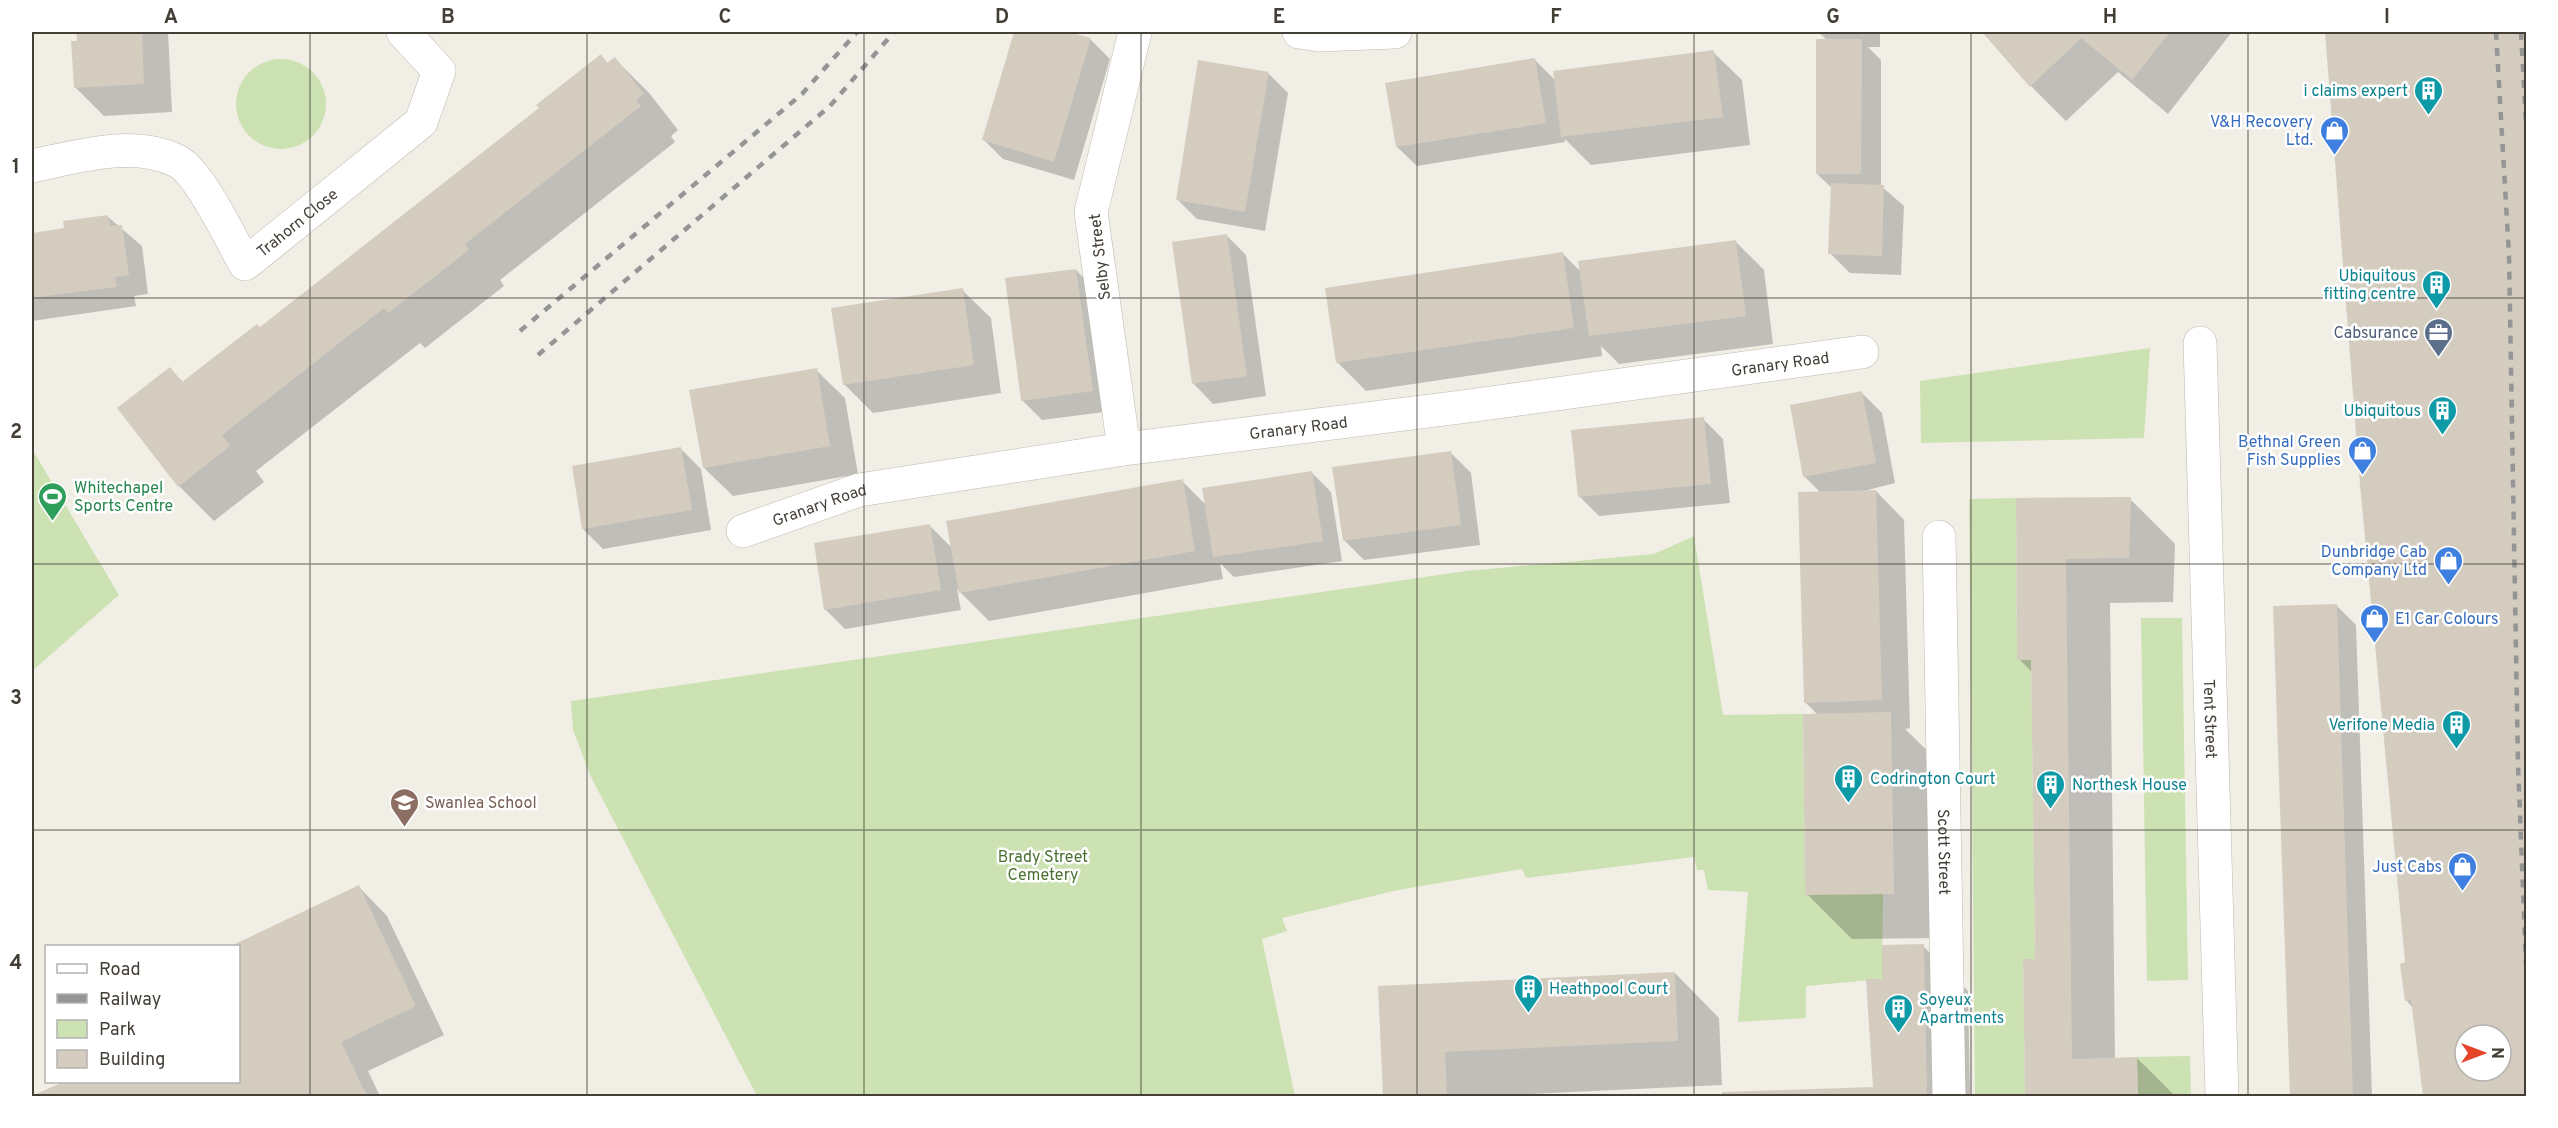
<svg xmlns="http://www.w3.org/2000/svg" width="2558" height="1128" font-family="Overpass,sans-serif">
  <rect width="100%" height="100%" fill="#f1eee6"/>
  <g fill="#cde2b2">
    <circle cx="281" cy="104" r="45"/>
    <polygon points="2150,348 2144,438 1921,443 1920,381"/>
    <polygon points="32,449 119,595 32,671"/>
    <polygon points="2016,498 2017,659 2031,660 2035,959 2023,959 2025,1096 1975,1096 1969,499"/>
    <polygon points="1694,536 1723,715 1803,714 1805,894 1883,894 1882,979 1806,986 1806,1018 1738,1022 1748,892 1708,890 1704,870 1697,870 1694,857 1526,878 1522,869 1398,890 1282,918 1287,931 1262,939 1295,1096 757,1096 591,777 573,730 571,701 1466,571 1654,554"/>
    <polygon points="2141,618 2182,618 2188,980 2147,981"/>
    <polygon points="2190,1056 2191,1096 2138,1096 2137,1057"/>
  </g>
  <g fill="#0003" fill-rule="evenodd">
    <polygon points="78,32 168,32 172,112 104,116 75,87"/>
    <polygon points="1016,32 1064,32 1090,39 1110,59 1074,180 1003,159 983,139"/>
    <polygon points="1818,32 1880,32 1880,47 1868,47 1881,60 1881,186 1904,206 1901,275 1850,273 1830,253 1832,188 1817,174 1827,40"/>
    <polygon points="1984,32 2232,32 2168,114 2118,72 2066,121 2031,86"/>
    <path d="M2326 32H2526V1096H2424L2413 1008 2406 1000 2407 963 2362 485ZM2465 1035H2501V1071H2465Z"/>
    <polygon points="1713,52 1742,80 1750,145 1591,165 1565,139 1565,142 1417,166 1397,147 1535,60 1556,81"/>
    <polygon points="601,56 608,64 615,59 650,94 678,130 671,136 675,142 500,280 504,286 425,348 420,343 256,471 264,482 214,521 179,486 170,369 184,383 260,329 541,109"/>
    <polygon points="1268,73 1288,93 1265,231 1197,219 1177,199"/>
    <polygon points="108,217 142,246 148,294 134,296 136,306 32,321 32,234 66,230"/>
    <polygon points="1226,235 1246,255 1266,396 1213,404 1194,384"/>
    <polygon points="1736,242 1764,270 1773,344 1619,364 1601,346 1602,356 1366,391 1337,362 1563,254 1582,273"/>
    <polygon points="1076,270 1096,290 1112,411 1042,420 1022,400"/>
    <polygon points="962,290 991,318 1001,393 873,413 844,384"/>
    <polygon points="816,370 845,398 858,474 733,496 704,468"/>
    <polygon points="1862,393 1882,413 1895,483 1860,492 1876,491 1904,520 1910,728 1905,729 1935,758 1939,938 1852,939 1807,894 1818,715 1805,702 1821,493 1804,476"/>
    <polygon points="1703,419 1723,439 1730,503 1599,516 1579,496"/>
    <polygon points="681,449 701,469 711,530 603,549 583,529"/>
    <polygon points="1451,453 1471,473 1480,545 1364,560 1344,540"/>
    <polygon points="1311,472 1331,492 1342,561 1234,577 1220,563 1223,579 989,621 957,589 961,610 845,629 825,609 930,526 952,548 1182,481 1206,505"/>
    <polygon points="2130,499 2175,544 2173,602 2110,603 2115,1059 2137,1058 2175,1096 2027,1096 2025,960 2036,960 2033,673 2019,659 2017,500"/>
    <polygon points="2336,605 2356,625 2372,1096 2292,1096 2274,607"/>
    <polygon points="359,887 387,916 444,1035 368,1071 380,1096 35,1096 67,1082 238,1082 238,946 234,946"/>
    <polygon points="1923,946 1968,991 1970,1096 1723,1096 1723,1093 1874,1089"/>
    <polygon points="1675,973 1719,1018 1722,1085 1489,1096 1385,1096 1380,987"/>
  </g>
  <g fill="#d5ccc0" fill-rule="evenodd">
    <polygon points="76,32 142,32 144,84 74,88 71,41 77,41"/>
    <polygon points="1014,32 1069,32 1091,38 1054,162 982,140"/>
    <polygon points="1982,32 2170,32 2132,80 2081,38 2030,87"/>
    <path d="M2325 32H2526V1096H2423L2411 1000 2405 1001 2400 964 2405 962 2360 485ZM2465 1035H2501V1071H2465Z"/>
    <polygon points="1816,39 1862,39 1861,174 1816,174"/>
    <polygon points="1714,50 1723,117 1561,137 1553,71"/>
    <polygon points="601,54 607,63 615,57 644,94 636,100 641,106 465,244 469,250 388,313 384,308 222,435 230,446 178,487 117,408 170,367 182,382 257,324 260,327 539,108 536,105"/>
    <polygon points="1535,58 1546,123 1396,147 1385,83"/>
    <polygon points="1198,60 1269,72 1245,212 1176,200"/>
    <polygon points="1831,183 1884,185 1882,256 1828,254"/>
    <polygon points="108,215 110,226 122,225 129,275 115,277 117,287 32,298 32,233 64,228 63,221"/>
    <polygon points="1227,234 1247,376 1192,384 1172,242"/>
    <polygon points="1736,240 1746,316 1589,336 1578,261"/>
    <polygon points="1563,252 1574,328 1336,363 1325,288"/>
    <polygon points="1076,269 1093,391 1021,401 1005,278"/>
    <polygon points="963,288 974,365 843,385 831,308"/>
    <polygon points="817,368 830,446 703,468 689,390"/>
    <polygon points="1862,391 1876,463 1803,477 1790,405"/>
    <polygon points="1704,417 1711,484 1578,497 1571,430"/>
    <polygon points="681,447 692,510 582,529 572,466"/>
    <polygon points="1451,451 1461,525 1343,541 1332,467"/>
    <polygon points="1312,471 1323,541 1213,557 1202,488"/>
    <polygon points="1183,479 1195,551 959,593 946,521"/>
    <polygon points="1876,490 1882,700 1804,703 1798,492"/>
    <polygon points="2131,497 2129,558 2066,559 2072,1059 2137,1057 2138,1096 2025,1096 2023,959 2035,959 2031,660 2017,660 2016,498"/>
    <polygon points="930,524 941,590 824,610 814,543"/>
    <polygon points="2337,604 2353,1096 2290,1096 2273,606"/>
    <polygon points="1891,712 1894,894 1805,895 1803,714"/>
    <polygon points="359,885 416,1006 341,1042 367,1096 32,1096 63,1082 238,1082 238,946 231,946"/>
    <polygon points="1924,944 1927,1096 1722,1096 1722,1092 1873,1087 1866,979 1882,979 1882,945"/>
    <polygon points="1675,972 1678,1041 1445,1052 1447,1096 1383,1096 1378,986"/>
  </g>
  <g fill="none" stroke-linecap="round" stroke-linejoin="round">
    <defs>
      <g id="street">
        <polyline points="1299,32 1319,35 1395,32"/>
        <path id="s1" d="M32 166C77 157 132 139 177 161 199 171 232 241 245 264L421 122 439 71 403 32"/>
        <path id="s2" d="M2200 343 2222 1096"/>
        <polyline points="1124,449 1091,212 1135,32"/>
        <path id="s3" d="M743 531 859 490 1124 449 1461 407 1862 352"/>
        <path id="s4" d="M1939 537 1949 1096"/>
      </g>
    </defs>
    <use href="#street" stroke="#bfb8ad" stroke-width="34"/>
    <use href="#street" stroke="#fff" stroke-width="33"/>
    <g stroke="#959595" stroke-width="4.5" stroke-dasharray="8 8" stroke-linecap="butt">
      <polyline points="2496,32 2509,255 2518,765 2526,965"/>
      <polyline points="2521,32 2526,123"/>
      <polyline points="520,331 802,94 857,32"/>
      <polyline points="538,355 830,106 894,32"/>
    </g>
  </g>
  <path fill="none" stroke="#433e36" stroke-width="1.5" stroke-opacity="0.55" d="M310 32V1096M587 32V1096M864 32V1096M1141 32V1096M1417 32V1096M1694 32V1096M1971 32V1096M2248 32V1096M32 298H2526M32 564H2526M32 830H2526"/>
  <defs>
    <symbol id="building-pin" viewBox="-11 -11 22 30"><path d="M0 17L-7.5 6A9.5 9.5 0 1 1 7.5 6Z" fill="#0f9aa8" stroke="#fff"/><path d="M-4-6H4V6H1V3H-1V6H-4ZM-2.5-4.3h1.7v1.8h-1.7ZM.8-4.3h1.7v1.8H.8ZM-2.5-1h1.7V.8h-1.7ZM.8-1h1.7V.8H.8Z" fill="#fff"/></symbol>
    <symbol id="shop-pin" viewBox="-11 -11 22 30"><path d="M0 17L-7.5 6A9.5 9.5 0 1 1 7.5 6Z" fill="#3f7fe0" stroke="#fff"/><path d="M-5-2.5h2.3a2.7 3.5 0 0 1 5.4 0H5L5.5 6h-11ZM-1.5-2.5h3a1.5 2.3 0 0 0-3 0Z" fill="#fff"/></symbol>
    <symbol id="office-pin" viewBox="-11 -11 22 30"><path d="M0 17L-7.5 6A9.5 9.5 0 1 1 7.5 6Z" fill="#5c6f8a" stroke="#fff"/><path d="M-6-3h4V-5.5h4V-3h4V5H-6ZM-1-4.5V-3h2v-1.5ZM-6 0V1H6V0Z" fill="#fff"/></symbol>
    <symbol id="stadium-pin" viewBox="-11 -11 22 30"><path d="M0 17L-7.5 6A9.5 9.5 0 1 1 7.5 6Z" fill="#2e9e5b" stroke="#fff"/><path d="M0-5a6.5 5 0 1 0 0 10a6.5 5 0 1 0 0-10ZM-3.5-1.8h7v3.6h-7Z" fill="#fff"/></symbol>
    <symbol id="school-pin" viewBox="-11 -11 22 30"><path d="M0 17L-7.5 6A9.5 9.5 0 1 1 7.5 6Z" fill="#8d6e63" stroke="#fff"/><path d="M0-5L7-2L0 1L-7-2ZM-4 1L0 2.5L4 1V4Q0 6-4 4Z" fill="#fff"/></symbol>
  </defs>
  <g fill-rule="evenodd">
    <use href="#building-pin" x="2412" y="74" width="33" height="45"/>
    <use href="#shop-pin" x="2318" y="114" width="33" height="45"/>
    <use href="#building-pin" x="2420" y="268" width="33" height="45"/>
    <use href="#office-pin" x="2422" y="316" width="33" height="45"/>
    <use href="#building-pin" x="2426" y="394" width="33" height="45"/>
    <use href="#shop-pin" x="2346" y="434" width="33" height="45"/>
    <use href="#stadium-pin" x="36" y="480" width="33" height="45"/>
    <use href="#shop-pin" x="2432" y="544" width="33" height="45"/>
    <use href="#shop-pin" x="2358" y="602" width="33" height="45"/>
    <use href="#building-pin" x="2440" y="708" width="33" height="45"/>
    <use href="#building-pin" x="1832" y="762" width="33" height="45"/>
    <use href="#building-pin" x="2034" y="768" width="33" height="45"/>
    <use href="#school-pin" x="388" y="786" width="33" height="45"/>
    <use href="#shop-pin" x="2446" y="850" width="33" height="45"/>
    <use href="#building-pin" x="1512" y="972" width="33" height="45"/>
    <use href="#building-pin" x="1882" y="992" width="33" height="45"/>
  </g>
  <g text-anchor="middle" stroke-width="5" stroke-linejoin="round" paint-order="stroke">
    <g font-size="16" fill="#0d838f" stroke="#fff" text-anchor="end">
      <text x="2408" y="96">i claims expert</text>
      <text x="2416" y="281">Ubiquitous<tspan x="2416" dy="18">fitting centre</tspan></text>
      <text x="2421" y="416">Ubiquitous</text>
      <text x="2435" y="730">Verifone Media</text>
      <text x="1870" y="784" text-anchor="start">Codrington Court</text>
      <text x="2072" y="790" text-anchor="start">Northesk House</text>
      <text x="1549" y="994" text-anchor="start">Heathpool Court</text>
      <text x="1919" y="1005" text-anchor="start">Soyeux<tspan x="1919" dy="18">Apartments</tspan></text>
    </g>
    <g font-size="16" fill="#366cbe" stroke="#fff" text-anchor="end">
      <text x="2313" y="127">V&amp;H Recovery<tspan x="2313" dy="18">Ltd.</tspan></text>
      <text x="2341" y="447">Bethnal Green<tspan x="2341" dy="18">Fish Supplies</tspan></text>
      <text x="2427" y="557">Dunbridge Cab<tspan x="2427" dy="18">Company Ltd</tspan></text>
      <text x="2395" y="624" text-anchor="start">E1 Car Colours</text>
      <text x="2442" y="872">Just Cabs</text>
    </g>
    <g font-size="16" fill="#433e36" stroke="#fff">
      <text dy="6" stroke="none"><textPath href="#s1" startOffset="339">Trahorn Close</textPath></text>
      <text transform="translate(1099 257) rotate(-97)" y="6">Selby Street</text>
      <text dy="6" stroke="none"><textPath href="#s3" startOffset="1053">Granary Road</textPath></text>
      <text dy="6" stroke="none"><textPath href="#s3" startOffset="567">Granary Road</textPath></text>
      <text dy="6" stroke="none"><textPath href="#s3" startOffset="81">Granary Road</textPath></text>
      <text dy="6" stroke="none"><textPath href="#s2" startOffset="376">Tent Street</textPath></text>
      <text dy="6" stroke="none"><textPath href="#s4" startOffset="315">Scott Street</textPath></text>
    </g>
    <g font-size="16" fill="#4e5e75" stroke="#fff" text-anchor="end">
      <text x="2418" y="338">Cabsurance</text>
    </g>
    <g font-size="16" fill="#27864d" stroke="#fff" text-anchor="start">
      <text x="74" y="493">Whitechapel<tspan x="74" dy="18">Sports Centre</tspan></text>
    </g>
    <g font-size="16" fill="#785e54" stroke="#fff" text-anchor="start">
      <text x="425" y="808">Swanlea School</text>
    </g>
    <g font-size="16" fill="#48702f" stroke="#fff">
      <text x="1043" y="862">Brady Street<tspan x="1043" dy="18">Cemetery</tspan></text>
    </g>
  </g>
  <rect width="2558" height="1128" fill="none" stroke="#ffffff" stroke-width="66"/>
  <rect x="45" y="945" width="195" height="138" fill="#ffffff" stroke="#b4b2af" stroke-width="1.5"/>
  <rect x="57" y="964" width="30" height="9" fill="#ffffff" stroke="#b4b2af" stroke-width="1.5"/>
  <text x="99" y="975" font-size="18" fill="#433e36">Road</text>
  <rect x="57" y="994" width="30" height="9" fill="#959595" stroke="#b4b2af" stroke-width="1.5"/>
  <text x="99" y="1005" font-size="18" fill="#433e36">Railway</text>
  <rect x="57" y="1020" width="30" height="18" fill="#cde2b2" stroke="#b4b2af" stroke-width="1.5"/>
  <text x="99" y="1035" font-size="18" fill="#433e36">Park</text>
  <rect x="57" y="1050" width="30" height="18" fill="#d5ccc0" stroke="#b4b2af" stroke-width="1.5"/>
  <text x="99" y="1065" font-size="18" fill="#433e36">Building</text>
  <g transform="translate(2483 1053) rotate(90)"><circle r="28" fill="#ffffff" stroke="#b4b2af" stroke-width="1.5"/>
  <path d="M0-4.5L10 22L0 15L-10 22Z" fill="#e64428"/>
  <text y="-9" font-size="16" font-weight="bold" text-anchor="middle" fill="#433e36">N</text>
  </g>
  <rect x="33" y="33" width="2492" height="1062" fill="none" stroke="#433e36" stroke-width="2"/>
  <g font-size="20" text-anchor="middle" font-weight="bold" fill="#433e36">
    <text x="171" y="23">A</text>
    <text x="448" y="23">B</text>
    <text x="725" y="23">C</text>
    <text x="1002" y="23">D</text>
    <text x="1279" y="23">E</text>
    <text x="1556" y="23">F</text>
    <text x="1833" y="23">G</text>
    <text x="2110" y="23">H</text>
    <text x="2387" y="23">I</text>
    <text x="16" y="173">1</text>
    <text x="16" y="438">2</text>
    <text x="16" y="704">3</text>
    <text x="16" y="969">4</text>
  </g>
</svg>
